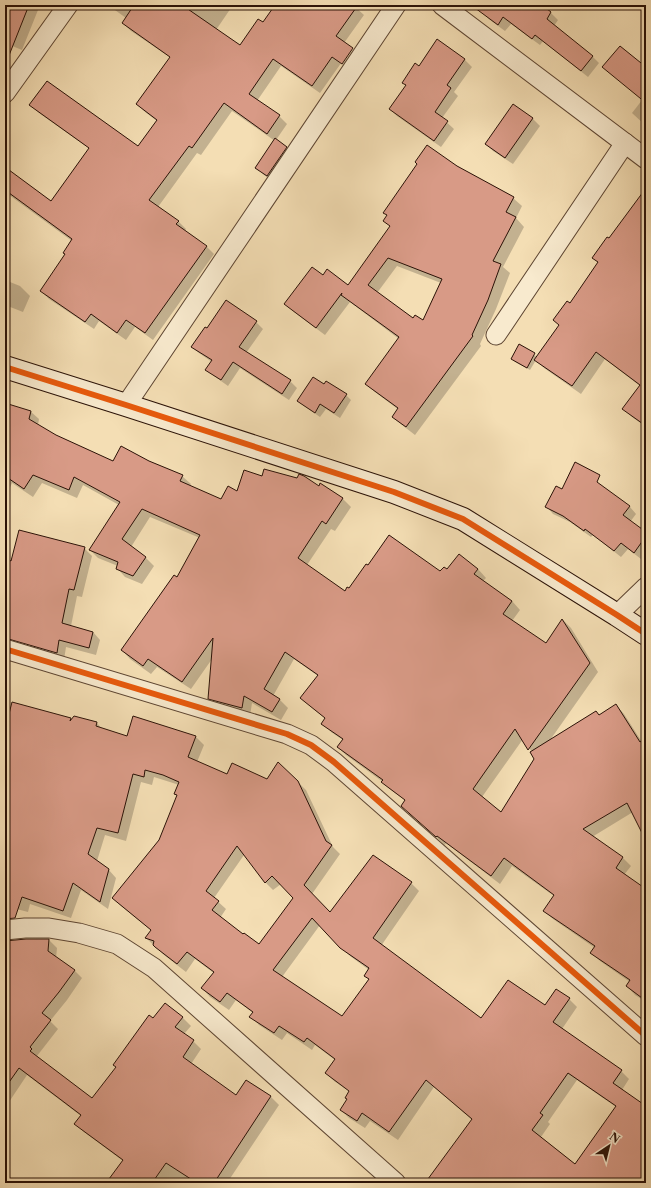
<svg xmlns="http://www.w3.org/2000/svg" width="651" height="1188" font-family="'Libre Caslon Text',serif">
  <rect width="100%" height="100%" fill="#f4deb4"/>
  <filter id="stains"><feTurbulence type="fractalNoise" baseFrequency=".005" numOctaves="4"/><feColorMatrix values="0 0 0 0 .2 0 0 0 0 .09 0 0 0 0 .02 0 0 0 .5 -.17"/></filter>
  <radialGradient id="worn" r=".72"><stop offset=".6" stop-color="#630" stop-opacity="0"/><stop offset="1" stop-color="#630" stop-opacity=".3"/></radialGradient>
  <g fill="#0003" fill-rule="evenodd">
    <polygon points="5,5 40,5 22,50 5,43"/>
    <polygon points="108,5 233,5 216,30 240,47 263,24 276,5 353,5 364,15 344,43 351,49 320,93 281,66 257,101 279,116 287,124 276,140 286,147 293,154 275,182 264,175 257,168 275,141 232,111 201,155 197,153 158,207 178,221 186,229 185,231 206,246 214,254 153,340 135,327 126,340 99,321 94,329 49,299 41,291 66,255 72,241 5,192 5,168 51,202 90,149 39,113 31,105 138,147 157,121 145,112 137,104 171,58 131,31 123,23 126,18"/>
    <polygon points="488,5 540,5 551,13 558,20 554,26 592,56 599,63 588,77 543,41 540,45 511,24 505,31 490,20 483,13"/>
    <polygon points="437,41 465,60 472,67 454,92 458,96 442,118 454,129 441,147 397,116 390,109 406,86 403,82 419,67"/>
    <polygon points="353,50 360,57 350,71 342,65"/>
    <polygon points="646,95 646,126 632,113"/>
    <polygon points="513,106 533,119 540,126 513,164 493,151 486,144"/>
    <path d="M457 167 513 198 522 206 516 218 524 227 503 267 510 273 496 309 480 344 481 346 415 435 402 425 393 417 399 410 375 392 366 384 399 339 350 302 325 335 294 312 285 303 323 277 348 286 391 227 384 221 388 216 384 212ZM397 266 441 283 423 322 413 319 377 293Z"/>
    <polygon points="646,199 646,427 632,417 624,409 640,386 605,359 581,394 544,368 536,360 530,370 515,362 512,358 520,345 537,357 560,326 570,305 598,263 593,258"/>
    <polygon points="5,280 20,286 30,296 23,312 5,305"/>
    <polygon points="226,301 256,322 263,329 246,353 290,381 297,388 289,400 240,368 228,386 214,376 207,370 212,362 199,353 192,347 207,329"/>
    <polygon points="325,385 346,395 351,400 340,418 326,409 320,417 304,406 298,401"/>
    <path d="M5 404 30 411 39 419 38 425 55 436 113 462H148L182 476 191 484 190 486 221 500 238 492 263 477 319 487 321 484 343 499 351 507 335 531 331 529 307 565 345 592 447 571 459 555 478 569 486 578 483 581 512 601 520 610 512 621 546 644 563 620 571 628 598 672 548 743 600 716 616 705 624 714 642 742 646 739V839L633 812 592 837 623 858 631 866 624 875 646 891V1002L635 995 627 986 630 982 600 961 592 953 595 948 553 919 544 911 554 896 512 866 500 884 446 843 445 845 410 814 406 801 391 790 383 782 346 755 338 747 343 740 331 732 323 723 326 719 310 706 301 698 318 676 294 659 273 696 280 700 288 708 281 720 252 703 250 716 217 707 209 698 212 659 191 689 157 667 151 674 130 659 122 650 177 579 200 538 150 517 131 547 146 558 154 566 142 584 125 577 117 568 118 566 98 558 90 550 119 505 83 485 77 498 42 483 33 497 12 483 5 499ZM523 739 532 752 535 759 502 813 482 797Z"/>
    <polygon points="574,466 630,507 636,514 630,522 646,534 646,552 641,559 628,549 621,557 593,535 591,537 570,522 553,514 547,507 562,490"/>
    <polygon points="84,548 92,556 82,597 77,596 71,626 93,632 100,640 96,655 66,647 64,660 36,652 29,644 25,580 5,646 5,559 12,563"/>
    <path d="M71 719 72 720 97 723 102 729 128 737H196L204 745 197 762 228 775 268 781 278 763 306 790 333 847 340 854 312 894 330 913 411 883 419 891 381 946 481 1019 545 1007 569 999 577 1007 562 1029 621 1071 629 1079 622 1090 645 1107 646 1105V1183H428L472 1120 434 1087 398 1140 370 1121 365 1128 349 1118 341 1110 348 1100 350 1092 334 1081 326 1073 335 1060 315 1045 312 1050 287 1033 282 1040 259 1025 251 1016 253 1013 236 1000 229 1010 210 997 202 988 215 974 195 959 186 972 164 955 146 938 152 931 121 906 113 898 160 840 178 796 175 794 179 785 173 783 154 777 152 785 141 782 126 841 105 835 97 861 108 869 116 878 108 909 81 890 71 918 30 904 28 912 5 906V733ZM244 855 265 882 273 890 281 884 294 898 259 946 243 935 220 918 226 909 214 898ZM320 925 350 956 369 970 365 976 370 980 342 1017 282 977ZM577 1080 616 1107 576 1165 541 1137 550 1124 548 1122Z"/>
    <polygon points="49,940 57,948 56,958 74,970 82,978 67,1000 50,1021 58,1029 37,1056 39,1058 39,1059 92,1100 165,1004 183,1018 191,1026 184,1034 193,1041 201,1049 191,1064 236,1097 247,1081 271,1097 279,1105 227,1183 108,1183 123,1161 84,1132 76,1124 81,1116 27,1075 7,1105 9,1107 5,1113 5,962"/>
  </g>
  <g fill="#d89a86" stroke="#2b1207" fill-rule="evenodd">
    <polygon points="8,5 29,5 6,63 5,12"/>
    <polygon points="134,5 182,5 240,45 258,19 263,22 275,5 358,5 336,36 353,48 342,64 332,57 312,86 273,59 249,94 280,115 267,134 224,103 192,148 189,146 149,200 179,221 176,224 207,246 145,333 126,320 117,333 91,314 85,322 40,291 65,254 63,253 72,239 5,190 5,167 51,201 89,148 29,105 47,81 138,146 157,120 136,104 170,57 122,23"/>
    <polygon points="471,5 542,5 551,12 547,19 593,56 581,71 535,35 532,39 503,17 498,25"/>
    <polygon points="437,39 465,59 447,85 451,88 435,112 448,121 434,141 389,109 406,85 402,83 415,63 419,66"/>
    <polygon points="620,46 646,67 646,103 602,67"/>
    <polygon points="513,104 533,118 505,158 485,144"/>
    <polygon points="275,138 287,147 267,176 255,168"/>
    <path d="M427 145 457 166 514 197 506 212 516 217 493 261 501 264 488 300 472 335 473 336 406 427 392 417 398 408 365 384 399 337 341 295 342 293 316 328 284 304 312 267 323 275 327 269 348 285 390 226 383 221 387 215 383 213 417 164 415 162ZM388 258 442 279 423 320 415 315 413 318 368 285Z"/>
    <polygon points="646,188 646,426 622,409 640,385 596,352 572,386 534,360 559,325 553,320 567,301 570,303 598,262 592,258 607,237 609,238"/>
    <polygon points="226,300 257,321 239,347 291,380 282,394 233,362 221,380 205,370 212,360 191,347 205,327 207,328"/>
    <polygon points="519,344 535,353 527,368 511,359"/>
    <polygon points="313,377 324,384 326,381 347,394 334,413 320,404 315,413 297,401"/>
    <polygon points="5,403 31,411 29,419 56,435 113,461 121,446 149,461 183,475 180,481 221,499 228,486 237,491 244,470 262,476 264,469 297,478 299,474 304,476 319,486 320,483 343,498 326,524 322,521 298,558 345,591 347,587 349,588 366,564 368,565 389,535 440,571 444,567 447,569 459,554 478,569 474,574 512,601 503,614 546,643 562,619 590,663 528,750 515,729 473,789 501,812 534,759 530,752 596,711 599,715 616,704 640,742 646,738 646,841 627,803 583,829 623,857 616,868 646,889 646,1001 626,986 630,980 590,953 595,946 543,911 554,895 504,858 491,876 437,836 436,837 401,806 405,800 381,782 383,780 337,747 343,739 321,724 325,718 300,698 318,675 285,652 264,689 280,699 272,712 244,696 242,708 208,699 213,638 182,682 148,659 143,666 121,650 174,575 177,577 200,535 142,509 122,539 146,557 133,576 116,569 118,562 89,550 120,502 74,477 69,490 33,475 24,489 5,476"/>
    <polygon points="575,462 600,475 597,482 630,506 623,515 646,532 646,536 634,553 621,543 614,551 585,529 584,531 563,516 545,507 556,486 562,489"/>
    <polygon points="19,530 85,547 74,590 69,589 62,623 93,632 89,648 59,640 57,653 5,638 5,558 11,561"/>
    <path d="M12 702 71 718 70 721 74 716 97 722 96 726 127 736 133 716 196 736 188 757 227 774 232 763 267 779 278 762 298 781 326 841 332 845 304 885 330 912 373 855 412 882 373 938 481 1018 508 980 545 1005 556 989 570 998 553 1022 622 1070 613 1083 646 1106V1183H425L472 1119 426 1080 389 1132 362 1113 357 1121 340 1110 347 1099 345 1098 349 1091 325 1073 335 1059 307 1038 304 1042 279 1026 274 1033 249 1017 253 1012 227 993 220 1002 201 988 214 972 187 952 177 964 155 947 153 945 154 941 145 938 151 930 112 898 159 840 177 795 174 794 179 782 163 775 145 770 144 777 133 774 118 833 97 828 88 854 109 869 100 902 73 883 63 911 22 897 15 918 5 919V730ZM237 846 265 883 272 876 293 898 259 944 244 933 243 934 212 910 219 901 206 891ZM312 918 340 948 369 968 364 976 369 979 342 1016 273 970ZM568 1073 616 1106 575 1164 532 1130 543 1115 540 1113Z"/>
    <polygon points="26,939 49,939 48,951 75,970 59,992 42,1013 51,1020 30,1047 32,1049 30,1051 92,1098 116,1067 113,1065 149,1015 153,1018 165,1003 183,1017 175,1027 194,1040 183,1057 236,1095 246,1080 271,1096 214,1183 197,1183 166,1163 152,1183 106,1183 123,1160 74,1124 81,1115 19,1068 5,1088 5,941"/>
  </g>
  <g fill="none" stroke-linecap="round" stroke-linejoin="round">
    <defs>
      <g id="street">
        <polyline points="442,5 646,159"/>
        <polyline points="5,93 68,5"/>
        <polyline points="496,335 625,143"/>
        <polyline points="126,405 396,5"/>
        <polyline points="617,615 646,587"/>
        <polyline points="5,649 287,734 311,745 334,762 646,1036"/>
        <polyline points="5,930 25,928 49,928 79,933 117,944 154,968 396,1183"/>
      </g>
      <polyline id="secondary" points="5,367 126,405 394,492 463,519 617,615 646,634"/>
    </defs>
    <use href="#street" stroke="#5d4532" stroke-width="21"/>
    <use href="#secondary" stroke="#2b1207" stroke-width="24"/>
    <use href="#street" stroke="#f8eace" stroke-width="19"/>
    <use href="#secondary" stroke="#f8eace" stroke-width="22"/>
    <defs>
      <g id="cycleway">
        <polyline points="5,367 126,405 394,492 463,519 617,615 646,634"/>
        <polyline points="5,649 287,734 311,745 334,762 646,1036"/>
      </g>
    </defs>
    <use href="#cycleway" stroke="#f8eace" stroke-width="8"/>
    <use href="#cycleway" stroke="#e8590c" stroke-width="6"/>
  </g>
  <rect width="651" height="1188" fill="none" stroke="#f4deb4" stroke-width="20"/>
  <rect x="6" y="6" width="639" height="1176" fill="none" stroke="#2b1207" stroke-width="2"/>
  <rect x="10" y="10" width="631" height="1168" fill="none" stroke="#2b1207"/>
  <g transform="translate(609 1146) rotate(35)" stroke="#f8eace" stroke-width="3" paint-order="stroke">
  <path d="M0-3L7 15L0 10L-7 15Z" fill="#2b1207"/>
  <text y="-6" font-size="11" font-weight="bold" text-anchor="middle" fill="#2b1207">N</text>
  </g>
  <rect width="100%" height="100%" filter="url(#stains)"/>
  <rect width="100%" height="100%" fill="url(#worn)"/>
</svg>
